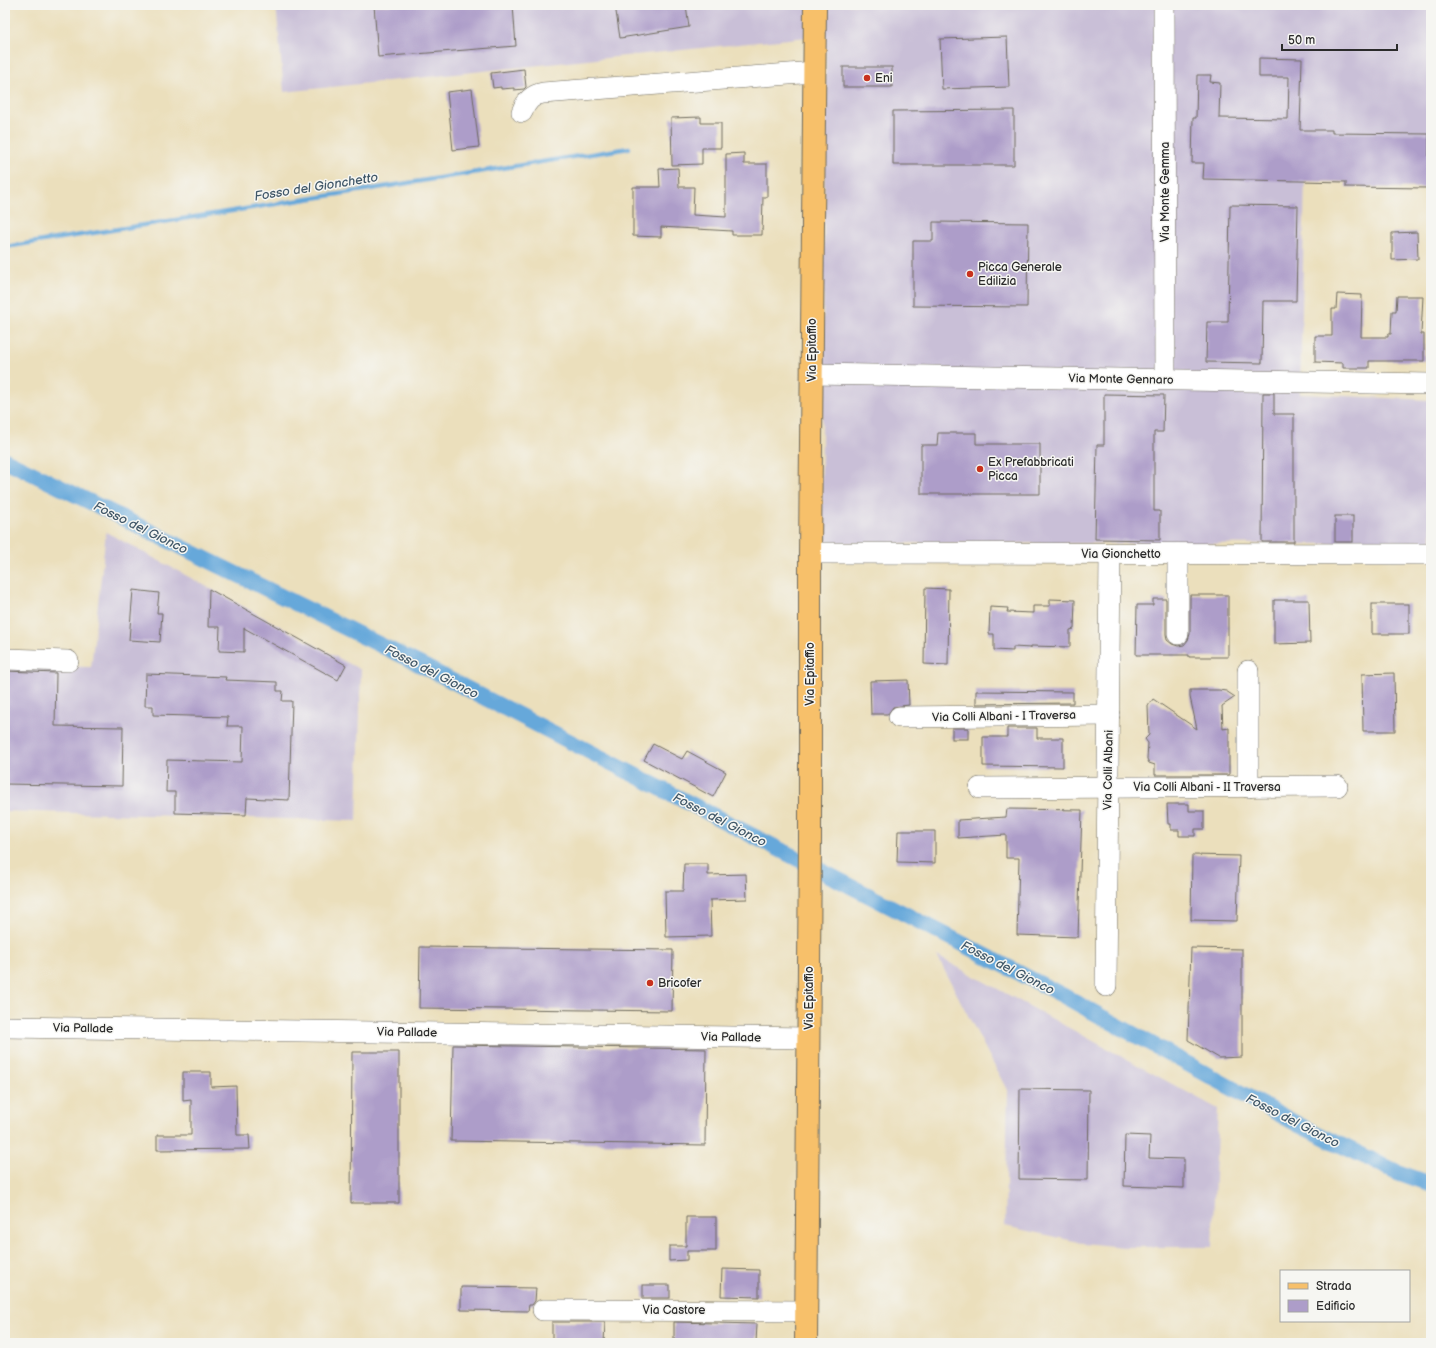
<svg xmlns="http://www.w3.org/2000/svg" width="1436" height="1348" font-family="'Balsamiq Sans',sans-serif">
  <rect width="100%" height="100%" fill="#f6f6f2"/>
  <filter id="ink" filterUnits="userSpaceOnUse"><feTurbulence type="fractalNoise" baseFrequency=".025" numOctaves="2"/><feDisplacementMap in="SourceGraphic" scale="8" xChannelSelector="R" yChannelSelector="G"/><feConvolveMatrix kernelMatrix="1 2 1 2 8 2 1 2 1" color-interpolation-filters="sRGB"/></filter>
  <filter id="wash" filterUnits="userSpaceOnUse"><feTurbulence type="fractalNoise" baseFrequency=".012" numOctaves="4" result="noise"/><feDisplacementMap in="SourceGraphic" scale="16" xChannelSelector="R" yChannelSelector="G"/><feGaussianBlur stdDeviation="0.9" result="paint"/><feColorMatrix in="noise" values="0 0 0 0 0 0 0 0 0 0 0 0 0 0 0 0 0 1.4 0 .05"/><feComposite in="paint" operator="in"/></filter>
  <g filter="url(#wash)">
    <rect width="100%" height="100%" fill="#ebdfbc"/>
    <g fill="#c9bfd7">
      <polygon points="276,5 1431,5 1431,183 1305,177 1300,394 1431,400 1431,544 821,543 826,35 284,92"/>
      <polygon points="106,532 361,670 357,821 5,811 5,666 91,667"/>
      <polygon points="937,956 1218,1109 1212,1247 1123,1247 1083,1243 1005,1226 1008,1092"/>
    </g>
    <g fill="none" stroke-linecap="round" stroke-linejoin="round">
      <polyline stroke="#66a8da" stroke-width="4.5" points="5,247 629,148"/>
      <polyline stroke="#66a8da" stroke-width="16" points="5,460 427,668 1062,995 1299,1125 1397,1172 1431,1184"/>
    </g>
    <g id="blocks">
      <g fill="#ad9dc9">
        <polygon points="374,5 513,5 516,46 378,57"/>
        <polygon points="615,5 686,5 689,27 620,38"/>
        <polygon points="1007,37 1009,87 942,89 940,39"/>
        <polygon points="1259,58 1302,59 1300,130 1332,130 1332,133 1429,134 1428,188 1346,187 1346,182 1203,179 1204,163 1192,163 1193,118 1196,118 1197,75 1211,75 1210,82 1220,83 1219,118 1288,119 1289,77 1259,77"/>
        <rect x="843" y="67" width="49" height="20"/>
        <polygon points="524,69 526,87 524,89 514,90 514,88 501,89 501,87 493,88 491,73"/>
        <polygon points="472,89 479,147 453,150 447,92"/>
        <polygon points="1014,110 1014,165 893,165 893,111"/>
        <polygon points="701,117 701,123 721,123 721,148 702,148 702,164 672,165 671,118"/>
        <polygon points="744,153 744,164 767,164 767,197 763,197 762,235 732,235 732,231 661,227 661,237 633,236 633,187 660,187 659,169 678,168 679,187 694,187 693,215 726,217 726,154"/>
        <polygon points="1230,205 1298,206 1296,301 1263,301 1262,363 1206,362 1207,322 1228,322"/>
        <polygon points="933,222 1028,223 1027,307 913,306 913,241 933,241"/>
        <polygon points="1417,232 1418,259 1392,260 1392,233"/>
        <polygon points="1337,294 1362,295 1361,337 1388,337 1388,334 1391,334 1392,311 1396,311 1397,296 1423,296 1421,334 1424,334 1424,361 1369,361 1369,368 1343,368 1343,363 1315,362 1315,336 1332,336 1332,309 1336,309"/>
        <polygon points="1263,393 1274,393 1274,414 1294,414 1294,542 1262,542"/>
        <polygon points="1104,394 1164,395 1163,432 1154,432 1154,511 1160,511 1160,540 1095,539 1097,445 1104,445"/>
        <polygon points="938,433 976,433 976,444 1040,444 1040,494 921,494 921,445 937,445"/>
        <rect x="1335" y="516" width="18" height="26"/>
        <polygon points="925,588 949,589 948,665 924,664"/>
        <polygon points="209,589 346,665 338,680 244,628 244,652 219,651 220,627 208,627"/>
        <polygon points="133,590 159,593 157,613 162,613 160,642 129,640"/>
        <polygon points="1190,595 1228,595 1228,657 1189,657 1189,655 1136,655 1137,605 1153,605 1153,599 1166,599 1166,634 1167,640 1172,644 1178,646 1184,645 1188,640 1190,634"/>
        <polygon points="1050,599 1075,600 1074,629 1070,630 1070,647 1031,646 1031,648 1013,647 1013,651 994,650 994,634 989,634 990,607 1008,608 1007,612 1033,613 1033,606 1050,606"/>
        <polygon points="1274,600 1309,600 1310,643 1274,644"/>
        <rect x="1372" y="604" width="37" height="30"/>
        <polygon points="5,671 56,673 55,726 123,727 122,786 5,784"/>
        <polygon points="1394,673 1395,731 1363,731 1362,674"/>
        <polygon points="146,674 226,677 225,680 277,682 277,691 283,691 282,701 292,701 289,800 247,798 246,815 175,813 175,792 166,792 167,760 242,762 243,726 227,726 228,717 153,715 153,706 145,706"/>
        <polygon points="908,680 909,705 893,707 888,714 871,714 870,681"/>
        <polygon points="1190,690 1219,690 1226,691 1235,697 1222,706 1223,729 1229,728 1229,775 1155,775 1155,765 1149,763 1147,759 1148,743 1145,739 1149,735 1148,706 1153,699 1197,729 1190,697"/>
        <polygon points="976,691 1073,692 1073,703 976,704"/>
        <rect x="952" y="728" width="16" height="11"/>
        <polygon points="1007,728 1037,728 1037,738 1063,738 1063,767 983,766 983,737 1007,737"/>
        <polygon points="653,744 682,759 687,751 726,772 713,797 644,760"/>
        <polygon points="1167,804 1189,804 1189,811 1204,811 1204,829 1195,829 1195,836 1179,836 1179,830 1171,830 1171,824 1168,824"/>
        <polygon points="1007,809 1082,810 1078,937 1017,935 1019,858 1006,858 1006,835 958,838 958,820 1006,817"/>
        <polygon points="898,831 935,831 935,863 897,862"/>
        <polygon points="1192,855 1239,856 1237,921 1191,920"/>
        <polygon points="684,864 708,864 708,875 746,874 747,899 710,900 711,936 666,937 665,891 683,891"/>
        <polygon points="420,947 673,950 672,1011 419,1008"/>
        <polygon points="1191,948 1242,949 1242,1057 1219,1058 1188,1040"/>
        <polygon points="453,1045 706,1049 705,1145 451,1141"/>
        <polygon points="352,1052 399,1052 399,1203 351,1203"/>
        <polygon points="183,1072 211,1072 211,1087 236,1086 237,1135 249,1135 250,1149 157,1150 157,1135 191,1135 191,1100 183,1101"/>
        <polygon points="1020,1089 1089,1090 1088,1180 1019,1179"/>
        <polygon points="1125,1135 1150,1136 1149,1158 1184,1159 1184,1188 1124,1186"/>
        <polygon points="686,1217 716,1217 716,1251 687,1251 687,1260 669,1261 669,1246 686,1246"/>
        <polygon points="722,1269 759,1270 759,1297 721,1296"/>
        <rect x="643" y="1285" width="27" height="13"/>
        <polygon points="461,1287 536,1288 535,1301 532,1305 529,1305 528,1311 461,1310"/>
        <polygon points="552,1322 605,1322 604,1343 552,1343"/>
        <polygon points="674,1322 757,1324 756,1343 674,1343"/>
      </g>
    </g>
  </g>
  <g filter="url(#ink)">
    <use href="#blocks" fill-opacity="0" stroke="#6e6a5e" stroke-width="1"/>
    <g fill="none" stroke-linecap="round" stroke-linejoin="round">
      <defs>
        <g id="minor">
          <polyline points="1164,5 1165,379"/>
          <path d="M522 112C526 101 532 95 543 93L814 72"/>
          <polyline points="812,374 1431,384"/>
          <polyline points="810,553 1431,554"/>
          <polyline points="1178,554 1178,634"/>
          <polyline points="5,659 68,661"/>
          <polyline points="1248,671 1248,787"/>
          <polyline points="899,717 1109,715"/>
          <polyline points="980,788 1337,786"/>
          <polyline points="1106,986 1110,554"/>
          <polyline points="5,1027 808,1038"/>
          <polyline points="543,1310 806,1311"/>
        </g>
        <polyline id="major" points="806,1343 810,839 810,553 815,5"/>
      </defs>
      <use href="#minor" stroke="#6e6a5e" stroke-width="22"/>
      <use href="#major" stroke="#6e6a5e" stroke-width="24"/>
      <use href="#minor" stroke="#fff" stroke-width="21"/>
      <use href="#major" stroke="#f7c06b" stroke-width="22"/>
    </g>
  </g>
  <g fill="#c8321e" stroke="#f6f6f2" stroke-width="1.5">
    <circle cx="867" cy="78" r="4"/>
    <circle cx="970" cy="274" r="4"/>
    <circle cx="980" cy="469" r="4"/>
    <circle cx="650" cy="983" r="4"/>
  </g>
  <g text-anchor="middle" stroke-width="3" stroke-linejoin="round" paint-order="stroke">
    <g font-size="12" fill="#2b2b2b" stroke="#f6f6f2" text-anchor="start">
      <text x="875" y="82">Eni</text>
      <text x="978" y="271">Picca Generale<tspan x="978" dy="14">Edilizia</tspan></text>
      <text x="988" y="466">Ex Prefabbricati<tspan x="988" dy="14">Picca</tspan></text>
      <text x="658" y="987">Bricofer</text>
    </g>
    <g font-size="12" fill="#2b2b2b" stroke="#f6f6f2">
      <text transform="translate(1165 192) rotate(-90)" y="4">Via Monte Gemma</text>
      <text transform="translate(812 350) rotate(-90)" y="4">Via Epitaffio</text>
      <text transform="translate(1121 379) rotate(1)" y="4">Via Monte Gennaro</text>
      <text x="1121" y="558">Via Gionchetto</text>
      <text transform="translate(810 674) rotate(-90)" y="4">Via Epitaffio</text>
      <text transform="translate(1004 716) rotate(-1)" y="4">Via Colli Albani - I Traversa</text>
      <text transform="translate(1108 770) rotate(-89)" y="4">Via Colli Albani</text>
      <text x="1207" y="791">Via Colli Albani - II Traversa</text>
      <text transform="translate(809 998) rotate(-90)" y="4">Via Epitaffio</text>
      <text transform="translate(83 1028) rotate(1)" y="4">Via Pallade</text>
      <text transform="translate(407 1032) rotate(1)" y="4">Via Pallade</text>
      <text transform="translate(731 1037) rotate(1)" y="4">Via Pallade</text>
      <text x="674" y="1314">Via Castore</text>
    </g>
    <g font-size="13" font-style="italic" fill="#405768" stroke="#f6f6f2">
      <text transform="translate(316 186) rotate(-9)" y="5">Fosso del Gionchetto</text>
      <text transform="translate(141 527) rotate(26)" y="5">Fosso del Gionco</text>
      <text transform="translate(432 671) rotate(27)" y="5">Fosso del Gionco</text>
      <text transform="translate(720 819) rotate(27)" y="5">Fosso del Gionco</text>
      <text transform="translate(1008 967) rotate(27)" y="5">Fosso del Gionco</text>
      <text transform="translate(1293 1120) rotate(27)" y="5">Fosso del Gionco</text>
    </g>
  </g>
  <rect width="1436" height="1348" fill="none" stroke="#f6f6f2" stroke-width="20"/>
  <rect x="1280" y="1270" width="130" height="52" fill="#f6f6f2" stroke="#a5a5a2"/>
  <rect x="1288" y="1283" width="20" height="6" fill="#f7c06b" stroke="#a5a5a2"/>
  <text x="1316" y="1290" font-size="12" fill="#2b2b2b">Strada</text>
  <rect x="1288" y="1300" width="20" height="12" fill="#ad9dc9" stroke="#a5a5a2"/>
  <text x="1316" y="1310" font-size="12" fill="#2b2b2b">Edificio</text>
  <path d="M1282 44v6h115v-6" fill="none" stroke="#2b2b2b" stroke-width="2"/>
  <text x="1288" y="44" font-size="12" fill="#2b2b2b" stroke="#f6f6f2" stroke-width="3" paint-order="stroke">50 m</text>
</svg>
